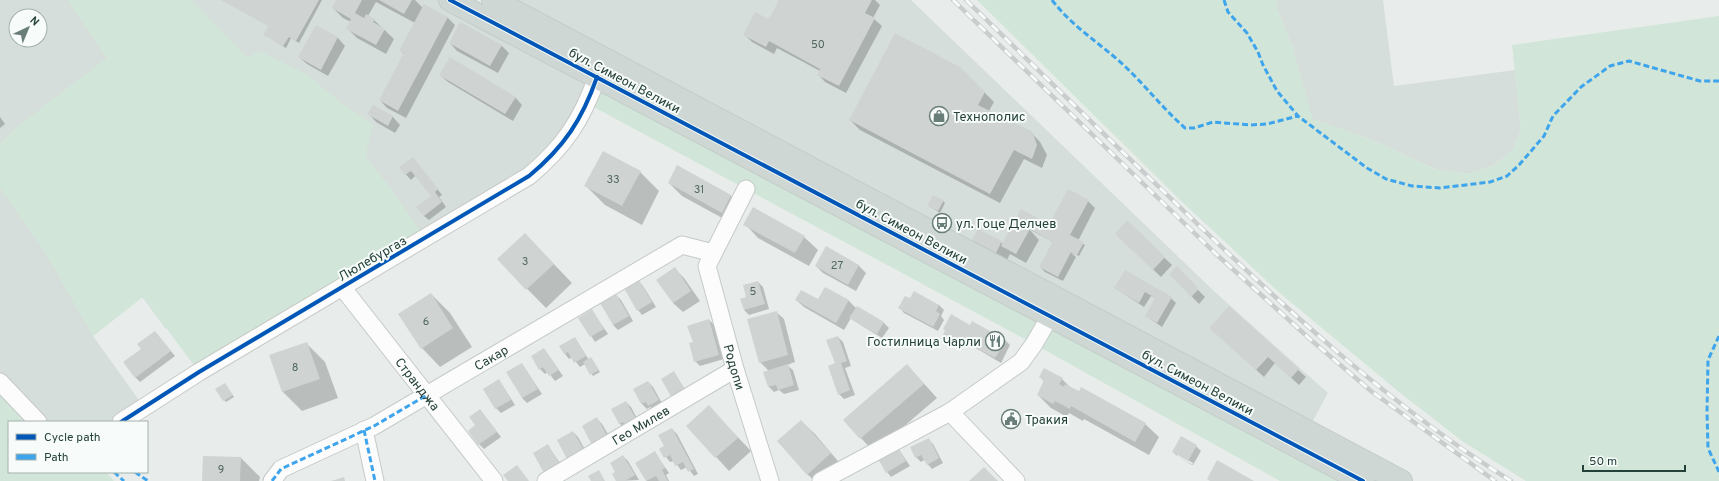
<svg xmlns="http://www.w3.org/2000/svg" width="1719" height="481" font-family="Overpass,sans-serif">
  <rect width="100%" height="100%" fill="#e8edeb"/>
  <g fill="#d6dedb" fill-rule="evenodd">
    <path d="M0 0H450L597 77 551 157 342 287 166 329 142 297 93 336 144 407 121 422H38L0 382ZM16 16H40V40H16Z"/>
    <polygon points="493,0 911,0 1215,292 1328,393 1307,432"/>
    <polygon points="1276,0 1383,0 1394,86 1515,70 1521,129 1513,150 1493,166 1469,174 1437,170 1372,140 1312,119 1292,46 1277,9"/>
  </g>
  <g fill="#d1e6d8">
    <polygon points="71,0 191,0 248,58 259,51 308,75 342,104 373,124 365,156 388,185 425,238 199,372 143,297 93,336 43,249 0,188 0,144 18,126 107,58 69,2"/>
    <polygon points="977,0 1276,0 1277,9 1292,46 1313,119 1372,140 1437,170 1469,174 1493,166 1513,150 1521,129 1512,45 1719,16 1719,481 1526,481 1462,441 1399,392 1282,295 1180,200"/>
    <polygon points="597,77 1363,481 1280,481 1034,344 588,104"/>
    <polygon points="0,382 38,422 9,422 9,472 106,472 114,481 0,481"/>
  </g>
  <g fill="#0003">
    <polygon points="222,0 322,0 299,43 291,38 286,48 265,35 269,26"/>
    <polygon points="337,0 415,0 423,8 424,5 448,18 455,25 406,118 387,108 380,100 404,54 400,50 415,23 376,2 368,16 374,20 394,39 386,54 357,38 347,28 351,22 343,18 333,8"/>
    <polygon points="780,0 875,0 880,5 873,18 882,26 846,93 825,82 818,74 820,71 777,48 774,54 752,42 744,34 769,20"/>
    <polygon points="316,26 338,38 345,46 328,76 307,64 299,57"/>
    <polygon points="450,43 501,45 509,53 498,73 457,51"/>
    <polygon points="960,68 994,102 989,111 1030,131 1040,142 1047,155 1042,168 1024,159 1000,203 860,130 850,120"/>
    <polygon points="440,75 515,97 522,105 513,121 448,82"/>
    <polygon points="373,106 393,117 400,125 395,133 376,122 369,114"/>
    <polygon points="0,117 5,124 0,128"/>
    <polygon points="603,152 640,172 659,191 642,225 605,205 586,186"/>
    <polygon points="413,158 442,195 439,197 446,207 429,220 424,216 432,196 416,175 411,180 400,168"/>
    <polygon points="678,167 731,196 744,209 735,225 682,196 669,183"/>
    <polygon points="943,201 945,203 940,213 929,206"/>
    <polygon points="1088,201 1095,208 1078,241 1085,245 1079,256 1070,252 1076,257 1063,281 1045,272 1040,267 1053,242 1029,229 1039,240 1026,263 1010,254 1006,262 983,250 973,240 1001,242 1003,244 1021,210 1050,225"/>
    <polygon points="1127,222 1172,265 1161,277 1116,234"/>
    <polygon points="745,224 804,237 818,250 809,266 758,238"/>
    <polygon points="525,234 572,283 546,308 498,259"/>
    <polygon points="826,247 859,266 866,273 856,291 823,273 816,266"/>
    <polygon points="674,268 684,278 700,301 683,312 673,303"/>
    <polygon points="1177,268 1205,297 1199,304 1170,274"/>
    <polygon points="1125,271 1171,298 1176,303 1162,327 1146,316 1156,298 1151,296 1144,307 1115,288"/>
    <polygon points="638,281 643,286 656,307 642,315 638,310"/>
    <polygon points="758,282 763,287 769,309 749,315 744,310 748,298"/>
    <polygon points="431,294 450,313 472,347 440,367 422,348"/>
    <polygon points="616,295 621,300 633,321 618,330 613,325"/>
    <polygon points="796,300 849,301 856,308 857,307 884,323 889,328 882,338 856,322 851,318 844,330 804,307"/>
    <polygon points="910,300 939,305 944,310 941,316 944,320 938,331 904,313 900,308"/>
    <polygon points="1229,307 1306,377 1299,385 1275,363 1264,377 1218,335"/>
    <polygon points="592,311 608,334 595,342 580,318"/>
    <polygon points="776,312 784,319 795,362 787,365 793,370 799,390 784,394 779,390 774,392 769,387 769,371 760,362"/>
    <polygon points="709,320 714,325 724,359 700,366 695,361 694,343"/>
    <polygon points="971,326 1005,340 1010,345 1001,363 964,341 961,347 944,336"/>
    <polygon points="155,332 175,356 140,382 135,377 142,349"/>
    <polygon points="838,337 843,342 851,366 845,368 855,395 844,399 839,394 836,364"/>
    <polygon points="575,338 589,360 591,358 593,361 600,372 593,376 585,364 580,367 572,357 569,359 565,354 560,346"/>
    <polygon points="306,343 325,362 338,398 302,411 283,392 271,355"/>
    <polygon points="544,349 563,376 555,381 548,372 545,374 540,369"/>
    <polygon points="522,364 542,394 527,403 522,398"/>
    <polygon points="907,365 937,398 874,452 844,420"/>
    <polygon points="674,373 689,395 677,402"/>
    <polygon points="1040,377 1062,379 1071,388 1079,393 1145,424 1159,437 1149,455 1084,419 1083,421 1069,413 1067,417 1051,408 1038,395 1045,382"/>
    <polygon points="499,380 515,405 501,413 496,408"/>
    <polygon points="648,382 653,387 663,405 654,410 650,407 647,409 642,404 634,390"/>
    <polygon points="225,384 234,397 226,402 224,400"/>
    <polygon points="626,402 631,407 641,426 625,428 620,424 612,410"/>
    <polygon points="709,407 751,451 729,471 688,426"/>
    <polygon points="480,410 501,437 484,449 479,444 476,426"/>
    <polygon points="597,419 602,424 612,441 593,444"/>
    <polygon points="801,421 815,434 843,467 815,481 807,474"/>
    <polygon points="672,429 677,434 698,474 694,476 687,467 681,470 674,461 670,462 660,449 666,446"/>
    <polygon points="573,432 578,437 588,455 568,458"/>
    <polygon points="928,439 933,444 943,463 932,469 924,460 921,462 916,457"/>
    <polygon points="548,446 560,463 545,472"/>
    <polygon points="1196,446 1201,451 1193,465 1178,457 1192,465 1193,463 1177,454 1177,456 1173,452"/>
    <polygon points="898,448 910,466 891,477 887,472"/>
    <polygon points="655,453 669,473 666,475 669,481 647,481 637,463"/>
    <polygon points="623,456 628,461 639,480 618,481 616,472"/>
    <polygon points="241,458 260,477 259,481 203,481"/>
  </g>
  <g fill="#cfd4d2">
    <polygon points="221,0 319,0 296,41 289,37 283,46 263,35 268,26"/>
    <polygon points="336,0 362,0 355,13 364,18 366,14 375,19 373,22 385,29 376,45 346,29 351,19 332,8"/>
    <polygon points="379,0 412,0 404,14"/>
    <polygon points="779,0 872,0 865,13 875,18 839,86 817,75 820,69 769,41 766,47 743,35 755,12 769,19"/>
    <polygon points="424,4 448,17 398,111 379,100 404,53 399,51"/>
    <polygon points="460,22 502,45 490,66 449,43"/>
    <polygon points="316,25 338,37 321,70 298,57"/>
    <polygon points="895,33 960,67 985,92 978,105 1030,131 1034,136 1037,145 1032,159 1014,150 990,194 849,120"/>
    <polygon points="450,57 516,97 505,114 439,75"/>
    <polygon points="373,105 393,116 388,126 367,114"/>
    <polygon points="603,151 641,171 622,206 584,186"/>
    <polygon points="413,157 438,189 435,192 442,202 424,216 416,207 431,196 411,171 405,175 399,167"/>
    <polygon points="677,165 731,195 722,213 668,183"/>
    <polygon points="1068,189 1089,200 1070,235 1084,242 1077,255 1071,252 1058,277 1039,267 1053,242 1030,229 1016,254 1001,246 1021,209 1049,224"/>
    <polygon points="933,195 944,200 938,211 927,206"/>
    <polygon points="753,207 805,236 795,253 743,225"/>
    <polygon points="1127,220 1165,257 1153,270 1115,234"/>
    <polygon points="978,229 1002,241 996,253 972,240"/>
    <polygon points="525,233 554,264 526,290 497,259"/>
    <polygon points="826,246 859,265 848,285 815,266"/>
    <polygon points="1177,266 1199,289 1191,297 1169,274"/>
    <polygon points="675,267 691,291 673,303 656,280"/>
    <polygon points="1125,270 1172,297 1157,323 1145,316 1155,298 1145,292 1139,303 1114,288"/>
    <polygon points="639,280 652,302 637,311 624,288"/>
    <polygon points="758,281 765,304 744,310 740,299 746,297 743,285"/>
    <polygon points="825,287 849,300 836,323 795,300 801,290 818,299"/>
    <polygon points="914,291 939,305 936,311 940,314 933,327 898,308 905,296 910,298"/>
    <polygon points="431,293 453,328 421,349 398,314"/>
    <polygon points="616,294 629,316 613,325 600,303"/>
    <polygon points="857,306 884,322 877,334 849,318"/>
    <polygon points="1229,306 1299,369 1291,378 1268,357 1256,370 1209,328"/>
    <polygon points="592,309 604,329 590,337 578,318"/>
    <polygon points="777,311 788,355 759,363 747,319"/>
    <polygon points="951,314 970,325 972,321 1006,340 995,358 962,340 959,346 942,336 945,331 943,329"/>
    <polygon points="709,319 719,355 694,362 689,343 693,342 687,326"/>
    <polygon points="155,331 171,351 135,378 123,362 141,349 137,344"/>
    <polygon points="838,336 847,361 841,363 850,390 838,395 828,366 835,363 826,340"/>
    <polygon points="575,337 586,356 574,363 568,352 564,354 559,346"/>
    <polygon points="307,342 320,379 282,392 269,355"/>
    <polygon points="544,348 559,370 549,376 543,367 539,370 531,356"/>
    <polygon points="591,357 599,370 590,375 583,362"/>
    <polygon points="522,363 538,389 522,398 506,372"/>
    <polygon points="788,364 794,385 778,390 776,385 768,387 763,372"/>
    <polygon points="907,364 924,384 860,439 843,420"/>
    <polygon points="1044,368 1063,378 1059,384 1064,387 1065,384 1079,391 1081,387 1146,423 1135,442 1071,406 1070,409 1055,401 1053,404 1037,395 1044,380 1039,377"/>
    <polygon points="674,371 685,390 672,398 661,379"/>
    <polygon points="499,379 511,400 495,409 483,389"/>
    <polygon points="648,381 659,400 648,406 646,402 641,404 633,389"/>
    <polygon points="225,383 233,395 223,401 215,389"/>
    <polygon points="626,401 637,421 626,427 623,422 619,424 611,409"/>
    <polygon points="709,405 738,438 715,458 686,426"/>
    <polygon points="480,409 497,432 478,445 468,431 475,425 469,417"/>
    <polygon points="597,417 607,436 592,445 582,426"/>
    <polygon points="801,420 831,453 807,475 777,441"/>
    <polygon points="672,428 694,469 688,472 683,462 675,466 670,455 664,458 659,449 664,446 658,435"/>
    <polygon points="573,431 584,450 567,459 557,440"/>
    <polygon points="1181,436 1197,445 1188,461 1172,452"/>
    <polygon points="929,438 939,458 927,465 921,455 915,458 910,447"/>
    <polygon points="548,444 560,465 544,473 533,453"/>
    <polygon points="898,447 906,461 886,473 878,459"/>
    <polygon points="655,451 665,468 662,470 668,481 659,481 656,476 646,481 635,463"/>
    <polygon points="623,455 635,475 625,481 616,481 612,474 615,472 610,463"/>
    <polygon points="203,456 241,457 240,481 202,481"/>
    <polygon points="1217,460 1254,481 1210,481 1207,479"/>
    <polygon points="517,465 529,481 508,481 503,475"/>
    <polygon points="984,467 998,481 969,481"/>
    <polygon points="599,470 605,481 591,481 588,476"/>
    <polygon points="344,477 345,481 331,481"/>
  </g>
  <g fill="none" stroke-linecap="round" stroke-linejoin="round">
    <defs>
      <g id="minor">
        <path id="s1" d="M746 189 707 266 735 369 770 481"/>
        <path id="s2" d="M342 287 494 481"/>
        <polyline points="0,382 38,422"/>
        <polyline points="950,412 1016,481"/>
        <path d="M121 422 199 372 529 176C564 147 582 120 597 77"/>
        <polyline points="364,430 375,481"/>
        <path id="s3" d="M272 481 281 469 374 426 682 245 713 253"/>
        <path id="s4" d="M546 481 735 369"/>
        <polyline points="821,481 950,412 1021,362 1034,344 1056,306"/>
      </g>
      <g id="major">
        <polyline points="450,0 1363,481"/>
        <polyline points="493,0 1401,481"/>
      </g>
    </defs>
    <use href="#minor" stroke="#c5cac8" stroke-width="19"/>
    <use href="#major" stroke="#c3ccc9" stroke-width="24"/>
    <use href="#minor" stroke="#fcfcfc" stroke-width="17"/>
    <use href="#major" stroke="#cfd7d5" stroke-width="22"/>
    <defs>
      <g id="rail">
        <polyline points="953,0 1215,253 1311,340 1371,391 1495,481"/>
        <path d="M966 0C1039 71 1113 143 1187 214 1288 311 1392 407 1511 481"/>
      </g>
    </defs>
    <use href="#rail" stroke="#c9cdcc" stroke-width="4.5"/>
    <use href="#rail" stroke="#f7fbf9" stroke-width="3" stroke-dasharray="9" stroke-linecap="butt"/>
    <g stroke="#3ea4ec" stroke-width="3" stroke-dasharray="6 3" stroke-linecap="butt">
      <path d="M1052 0C1071 25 1095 40 1118 60 1142 81 1161 107 1185 128H1194L1213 122 1250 125 1267 124 1298 116"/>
      <polyline points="1224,0 1228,12 1247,33 1258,52 1263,65 1277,91 1298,116 1367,168 1386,179 1412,186 1440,188 1490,182 1507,176 1519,165 1544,136 1553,116 1581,87 1610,66 1629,61 1700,81 1719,81"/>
      <polyline points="1719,336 1708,360 1707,412 1708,448 1719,472"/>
      <polyline points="364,430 375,481"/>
      <polyline points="114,472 124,481"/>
      <polyline points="135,472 148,481"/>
      <polyline points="272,481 281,469 374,426 427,395"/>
    </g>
    <defs>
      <g id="cycleway">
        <polyline points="450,0 1363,481"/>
        <path d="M121 422 199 372 529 176C564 147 582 120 597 77"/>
      </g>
    </defs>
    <use href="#cycleway" stroke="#f7fbf9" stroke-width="6"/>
    <use href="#cycleway" stroke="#0057b8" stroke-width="4"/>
  </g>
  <defs>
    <symbol id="shop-ring" viewBox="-11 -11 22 22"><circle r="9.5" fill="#f7fbf9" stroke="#697e78" stroke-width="1.5"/><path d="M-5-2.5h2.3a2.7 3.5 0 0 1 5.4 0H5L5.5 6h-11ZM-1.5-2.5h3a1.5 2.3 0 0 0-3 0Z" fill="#697e78"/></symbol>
    <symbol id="bus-ring" viewBox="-11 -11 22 22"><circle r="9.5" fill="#f7fbf9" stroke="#697e78" stroke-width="1.5"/><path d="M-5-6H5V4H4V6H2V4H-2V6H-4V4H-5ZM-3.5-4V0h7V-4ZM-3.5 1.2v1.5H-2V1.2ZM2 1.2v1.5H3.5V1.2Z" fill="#697e78"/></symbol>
    <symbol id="restaurant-ring" viewBox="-11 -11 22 22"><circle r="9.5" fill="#f7fbf9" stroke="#697e78" stroke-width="1.5"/><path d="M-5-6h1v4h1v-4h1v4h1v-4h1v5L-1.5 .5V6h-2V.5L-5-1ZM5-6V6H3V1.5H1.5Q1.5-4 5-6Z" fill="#697e78"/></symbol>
    <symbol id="civic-ring" viewBox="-11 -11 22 22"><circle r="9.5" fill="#f7fbf9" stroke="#697e78" stroke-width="1.5"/><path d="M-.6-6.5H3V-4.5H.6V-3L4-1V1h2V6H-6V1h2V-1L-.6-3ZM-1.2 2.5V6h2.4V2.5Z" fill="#697e78"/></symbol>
  </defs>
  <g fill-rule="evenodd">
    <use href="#shop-ring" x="928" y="105" width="22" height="22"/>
    <use href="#bus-ring" x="931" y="212" width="22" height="22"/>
    <use href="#restaurant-ring" x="984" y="330" width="22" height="22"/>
    <use href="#civic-ring" x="1000" y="408" width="22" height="22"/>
  </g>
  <g text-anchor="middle" stroke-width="4" stroke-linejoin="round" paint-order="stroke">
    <g font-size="11" fill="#506761">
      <text x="818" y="48">50</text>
      <text x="613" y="183">33</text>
      <text x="699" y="193">31</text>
      <text x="525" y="265">3</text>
      <text x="837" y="269">27</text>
      <text x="753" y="295">5</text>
      <text x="426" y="325">6</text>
      <text x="295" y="371">8</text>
      <text x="221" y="473">9</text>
    </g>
    <g font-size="13" fill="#24423a" stroke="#f7fbf9">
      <text transform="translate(625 80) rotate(28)" y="5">бул. Симеон Велики</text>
      <text transform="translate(912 231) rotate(28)" y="5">бул. Симеон Велики</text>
      <text transform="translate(372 258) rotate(-30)" y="5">Люлебургаз</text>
      <text dy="5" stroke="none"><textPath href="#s3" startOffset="253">Сакар</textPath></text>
      <text dy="5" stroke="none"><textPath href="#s1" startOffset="191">Родопи</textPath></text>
      <text transform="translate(1198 382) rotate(28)" y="5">бул. Симеон Велики</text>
      <text dy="5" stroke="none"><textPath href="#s2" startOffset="123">Странджа</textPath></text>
      <text dy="5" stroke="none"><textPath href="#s4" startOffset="110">Гео Милев</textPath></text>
    </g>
    <g font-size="13" fill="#24423a" stroke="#f7fbf9" text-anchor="start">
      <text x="953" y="121">Технополис</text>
      <text x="956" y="228">ул. Гоце Делчев</text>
      <text x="981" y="346" text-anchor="end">Гостилница Чарли</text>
      <text x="1025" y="424">Тракия</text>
    </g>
  </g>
  <rect x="8" y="421" width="140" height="52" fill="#f7fbf9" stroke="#a3b1ad"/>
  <rect x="16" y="434" width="20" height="6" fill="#0057b8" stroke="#a3b1ad"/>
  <text x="44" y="441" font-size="12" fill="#24423a">Cycle path</text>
  <rect x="16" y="454" width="20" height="6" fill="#3ea4ec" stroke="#a3b1ad"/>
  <text x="44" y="461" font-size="12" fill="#24423a">Path</text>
  <g transform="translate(28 28) rotate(44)"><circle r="19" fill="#f7fbf9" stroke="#a3b1ad"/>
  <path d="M0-3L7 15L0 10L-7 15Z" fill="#697e78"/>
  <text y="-6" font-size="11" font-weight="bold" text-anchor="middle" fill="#24423a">N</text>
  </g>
  <path d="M1583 465v6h102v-6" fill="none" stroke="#24423a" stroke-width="2"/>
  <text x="1589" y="465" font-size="12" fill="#24423a" stroke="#f7fbf9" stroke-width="3" paint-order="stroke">50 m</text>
</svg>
